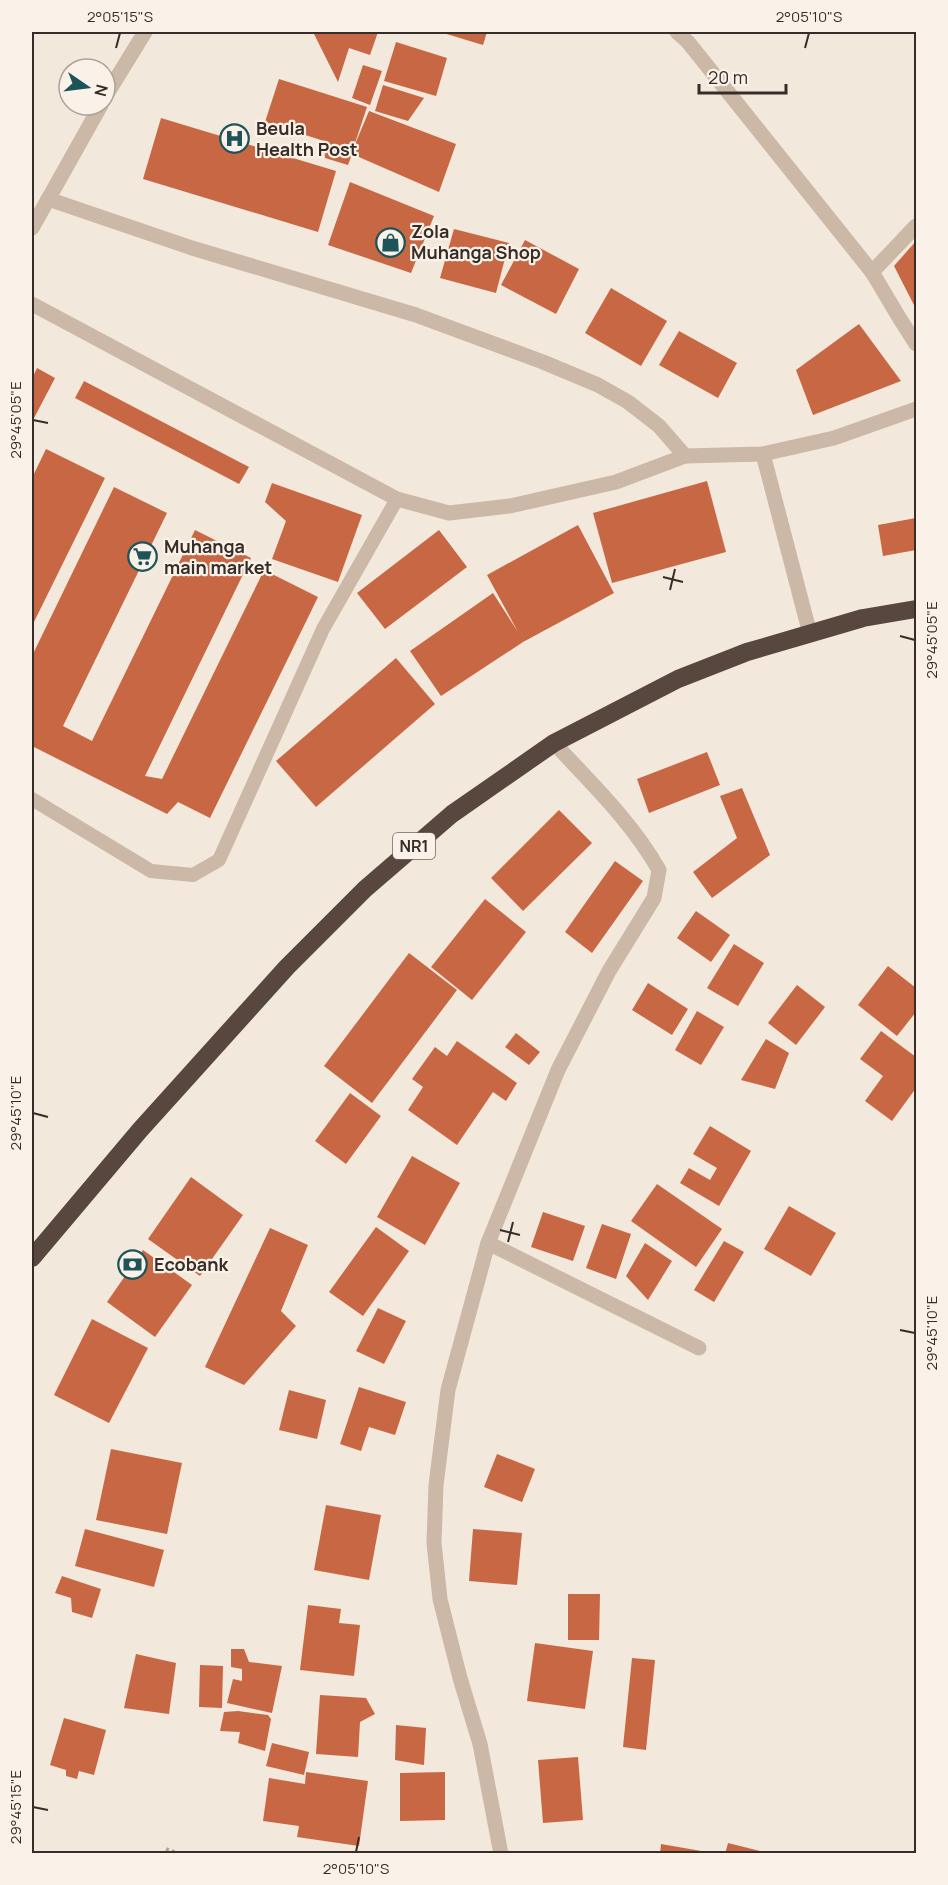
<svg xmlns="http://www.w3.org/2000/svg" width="948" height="1885" font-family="Manrope,sans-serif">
  <rect width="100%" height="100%" fill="#f2e8db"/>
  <g fill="#c86743">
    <polygon points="313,32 378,32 370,55 349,48 338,82"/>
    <polygon points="440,32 487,32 483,45"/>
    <polygon points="396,42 447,58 436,96 384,81"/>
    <polygon points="363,65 382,71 370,105 352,98"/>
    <polygon points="279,79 367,107 353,149 369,111 456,144 439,192 352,154 348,165 325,158 324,141 265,122"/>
    <polygon points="383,85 424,98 408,121 375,111"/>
    <polygon points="161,118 336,171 318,232 143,179"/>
    <polygon points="350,182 434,216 411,273 328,245"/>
    <polygon points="454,229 509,243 496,293 440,278"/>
    <polygon points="525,240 579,269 556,314 501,285"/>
    <polygon points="916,241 916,309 894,266"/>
    <polygon points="611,288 667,321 641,366 585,333"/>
    <polygon points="859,324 901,381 813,415 796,370"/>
    <polygon points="679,331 737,363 718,398 659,365"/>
    <polygon points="37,368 55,378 32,422 32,379"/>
    <polygon points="84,381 249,467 239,484 75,398"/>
    <polygon points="46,449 105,478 32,626 32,478"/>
    <polygon points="707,481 726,552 612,583 593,513"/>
    <polygon points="272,483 362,515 338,582 272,559 286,521 265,502"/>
    <polygon points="114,487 167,513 63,726 92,741 195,530 251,558 145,776 162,779 264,570 318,597 210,818 178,802 167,814 32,746 32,656"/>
    <polygon points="916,518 916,550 883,556 878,525"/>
    <polygon points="578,525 614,593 523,642 441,696 410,651 493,593 518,632 487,575"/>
    <polygon points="439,530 467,567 385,629 357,593"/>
    <polygon points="396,658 435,704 316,807 276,761"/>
    <polygon points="707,752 720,785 649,813 637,779"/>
    <polygon points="742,788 770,855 712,898 693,872 737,838 720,796"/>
    <polygon points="559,810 592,843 523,911 491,878"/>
    <polygon points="615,861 643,881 592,953 565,932"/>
    <polygon points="485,899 526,932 472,1000 431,967"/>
    <polygon points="696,911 730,935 711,962 677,938"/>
    <polygon points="734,944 764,963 738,1006 707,988"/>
    <polygon points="409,953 457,990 372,1103 324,1066"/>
    <polygon points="888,966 916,988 916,1012 897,1036 858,1005"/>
    <polygon points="648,983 688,1009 672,1035 632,1010"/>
    <polygon points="797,985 825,1007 796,1045 768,1023"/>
    <polygon points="697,1011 724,1027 701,1065 675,1050"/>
    <polygon points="881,1031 916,1057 916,1088 892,1121 865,1101 883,1076 860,1059"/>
    <polygon points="516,1033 540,1052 529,1065 505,1047"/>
    <polygon points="766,1039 789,1053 775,1089 741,1080"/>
    <polygon points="457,1041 517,1083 506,1101 493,1092 457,1145 408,1110 423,1087 412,1079 435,1047 447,1056"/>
    <polygon points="350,1093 381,1116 346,1164 315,1141"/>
    <polygon points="710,1126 751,1151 719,1206 680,1183 689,1168 710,1180 717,1168 693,1154"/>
    <polygon points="412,1156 460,1183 425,1245 377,1217"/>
    <polygon points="191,1177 243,1215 200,1276 148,1239"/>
    <polygon points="657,1184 722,1229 696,1267 631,1221"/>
    <polygon points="789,1206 836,1233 811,1276 764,1249"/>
    <polygon points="543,1212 585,1226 573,1261 531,1247"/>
    <polygon points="602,1224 631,1234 616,1279 586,1268"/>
    <polygon points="376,1227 409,1251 363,1316 329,1292"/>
    <polygon points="270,1228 308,1245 281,1311 296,1326 244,1385 205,1367"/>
    <polygon points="724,1241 744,1252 714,1302 694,1290"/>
    <polygon points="645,1243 672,1261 648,1300 626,1276"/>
    <polygon points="143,1250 192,1285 155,1337 107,1302"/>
    <polygon points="378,1308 406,1321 384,1364 356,1351"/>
    <polygon points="92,1319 148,1348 109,1423 54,1395"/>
    <polygon points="359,1387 406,1402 395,1435 369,1427 361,1451 340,1444"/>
    <polygon points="289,1390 326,1400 317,1439 279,1430"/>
    <polygon points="111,1449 182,1463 167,1534 96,1520"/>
    <polygon points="497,1454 535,1469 522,1502 484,1487"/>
    <polygon points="326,1505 381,1515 369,1580 314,1570"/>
    <polygon points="85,1529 164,1550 154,1587 75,1566"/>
    <polygon points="473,1529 522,1533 517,1585 469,1581"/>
    <polygon points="62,1576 101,1589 92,1618 72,1612 71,1598 55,1593"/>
    <polygon points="568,1594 600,1594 599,1640 568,1640"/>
    <polygon points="308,1605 341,1609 339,1623 360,1625 354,1676 300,1670"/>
    <polygon points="535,1643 593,1651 585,1709 527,1701"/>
    <polygon points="231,1649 244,1649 249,1662 282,1666 272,1713 227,1703 233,1679 242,1681 242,1669 231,1667"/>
    <polygon points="136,1654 176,1663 169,1714 124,1708"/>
    <polygon points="632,1658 655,1660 646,1750 623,1747"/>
    <polygon points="200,1665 223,1666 222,1708 199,1707"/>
    <polygon points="320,1695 366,1698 375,1714 360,1722 358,1757 316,1754"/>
    <polygon points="238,1711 268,1715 271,1719 265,1751 238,1743 240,1732 220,1731 224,1712"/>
    <polygon points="64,1718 106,1730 94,1775 79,1771 77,1779 66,1776 66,1770 50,1765"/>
    <polygon points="396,1725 426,1728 424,1765 395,1760"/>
    <polygon points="272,1743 309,1752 304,1775 266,1766"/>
    <polygon points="578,1757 583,1820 543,1823 538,1760"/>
    <polygon points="306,1772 368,1781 359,1846 297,1837 299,1826 263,1821 269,1778 305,1784"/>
    <polygon points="445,1772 445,1820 400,1821 400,1773"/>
    <polygon points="728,1843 760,1851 759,1854 725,1854"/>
    <polygon points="661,1844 707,1852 707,1854 660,1854"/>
  </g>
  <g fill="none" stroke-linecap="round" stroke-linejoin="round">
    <polyline stroke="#b6a291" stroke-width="4" stroke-dasharray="3 3" stroke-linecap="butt" points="166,1849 179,1854"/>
    <polyline stroke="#cbb8a7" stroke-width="14" points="32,799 151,871 193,875 219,860 323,629 397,499"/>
    <g stroke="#cbb8a7" stroke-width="15">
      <polyline points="677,32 688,42 872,272 900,319 916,344"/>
      <polyline points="105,97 145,32"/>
      <polyline points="48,199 192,248 416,315 543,362 598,385 628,402 659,426 685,456"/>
      <polyline points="32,228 101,105"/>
      <polyline points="872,272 916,226"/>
      <polyline points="32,304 397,499 449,513 510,506 616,482 685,456 763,454 834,438 916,409"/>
      <polyline points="763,454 810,634"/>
      <polyline points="488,1243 699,1348"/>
      <path d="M501 1854 480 1744 460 1678 440 1599 434 1543 436 1485 448 1390 488 1243 558 1070 609 971 654 898 659 870C632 822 591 783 554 743"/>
    </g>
    <polyline stroke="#58473f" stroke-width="18" points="32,1258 140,1130 287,967 365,889 452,814 554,743 678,679 747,652 863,618 916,609"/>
  </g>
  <path fill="none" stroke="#372d28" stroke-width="2" d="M116 48 120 33M805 48 809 33M33 420 48 423M663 577 683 582M670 590 675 569M900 636 915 640M33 1113 48 1117M500 1230 520 1235M508 1242 513 1222M900 1330 915 1333M33 1807 48 1810M356 1852 359 1837"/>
  <defs>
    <symbol id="hospital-ring" viewBox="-11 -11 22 22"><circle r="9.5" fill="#faf2e8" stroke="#1c5459" stroke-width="1.5"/><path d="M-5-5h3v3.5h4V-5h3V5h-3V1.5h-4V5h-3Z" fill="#1c5459"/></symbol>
    <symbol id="shop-ring" viewBox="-11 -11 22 22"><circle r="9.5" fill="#faf2e8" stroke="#1c5459" stroke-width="1.5"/><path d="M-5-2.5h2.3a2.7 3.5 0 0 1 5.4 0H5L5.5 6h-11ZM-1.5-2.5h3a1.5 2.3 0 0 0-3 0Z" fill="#1c5459"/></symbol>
    <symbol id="supermarket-ring" viewBox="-11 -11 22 22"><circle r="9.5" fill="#faf2e8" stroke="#1c5459" stroke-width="1.5"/><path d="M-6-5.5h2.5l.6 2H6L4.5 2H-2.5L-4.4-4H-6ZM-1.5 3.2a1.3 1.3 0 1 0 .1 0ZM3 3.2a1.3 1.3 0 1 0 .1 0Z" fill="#1c5459"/></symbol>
    <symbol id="bank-ring" viewBox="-11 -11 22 22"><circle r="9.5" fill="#faf2e8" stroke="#1c5459" stroke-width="1.5"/><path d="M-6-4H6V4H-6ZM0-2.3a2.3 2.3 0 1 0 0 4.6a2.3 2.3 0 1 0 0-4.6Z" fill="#1c5459"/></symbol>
  </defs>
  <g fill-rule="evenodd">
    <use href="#hospital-ring" x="218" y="122" width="33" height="33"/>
    <use href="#shop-ring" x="374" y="226" width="33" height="33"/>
    <use href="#supermarket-ring" x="126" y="540" width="33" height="33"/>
    <use href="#bank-ring" x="116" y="1248" width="33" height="33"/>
  </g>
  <g text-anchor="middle" stroke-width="4.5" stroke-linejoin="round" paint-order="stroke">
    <rect fill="#faf2e8" stroke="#726862" stroke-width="1.5" x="393" y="833" width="42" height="26" rx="4.5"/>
    <g font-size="16" font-weight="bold" fill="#372d28">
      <text x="414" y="852">NR1</text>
    </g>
    <g font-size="18" font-weight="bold" fill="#372d28" stroke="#faf2e8" text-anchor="start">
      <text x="256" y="135">Beula<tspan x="256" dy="21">Health Post</tspan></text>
      <text x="411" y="238">Zola<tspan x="411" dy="21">Muhanga Shop</tspan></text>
      <text x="164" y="553">Muhanga<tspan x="164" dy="21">main market</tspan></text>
      <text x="154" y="1271">Ecobank</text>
    </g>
  </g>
  <rect width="948" height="1885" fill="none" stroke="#faf2e8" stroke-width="66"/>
  <g transform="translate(87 87) rotate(104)"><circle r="28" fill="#faf2e8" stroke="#aca39b" stroke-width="1.5"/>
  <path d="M0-4.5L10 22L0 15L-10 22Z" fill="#1c5459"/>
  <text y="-9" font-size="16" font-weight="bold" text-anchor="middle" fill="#372d28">N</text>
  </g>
  <path d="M699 84v9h87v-9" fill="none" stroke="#372d28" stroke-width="3"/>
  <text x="708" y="84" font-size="18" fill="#372d28" stroke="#faf2e8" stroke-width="4.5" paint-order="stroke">20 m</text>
  <rect x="33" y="33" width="882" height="1819" fill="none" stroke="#372d28" stroke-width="2"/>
  <g font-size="15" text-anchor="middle" fill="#372d28">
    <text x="120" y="22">2°05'15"S</text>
    <text x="809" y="22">2°05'10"S</text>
    <text transform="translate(16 420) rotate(-90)" y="5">29°45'05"E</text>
    <text transform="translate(932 640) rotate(-90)" y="5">29°45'05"E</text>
    <text transform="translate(16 1113) rotate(-90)" y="5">29°45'10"E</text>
    <text transform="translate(932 1333) rotate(-90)" y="5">29°45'10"E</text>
    <text transform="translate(16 1807) rotate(-90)" y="5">29°45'15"E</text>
    <text x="356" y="1874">2°05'10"S</text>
  </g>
</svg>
